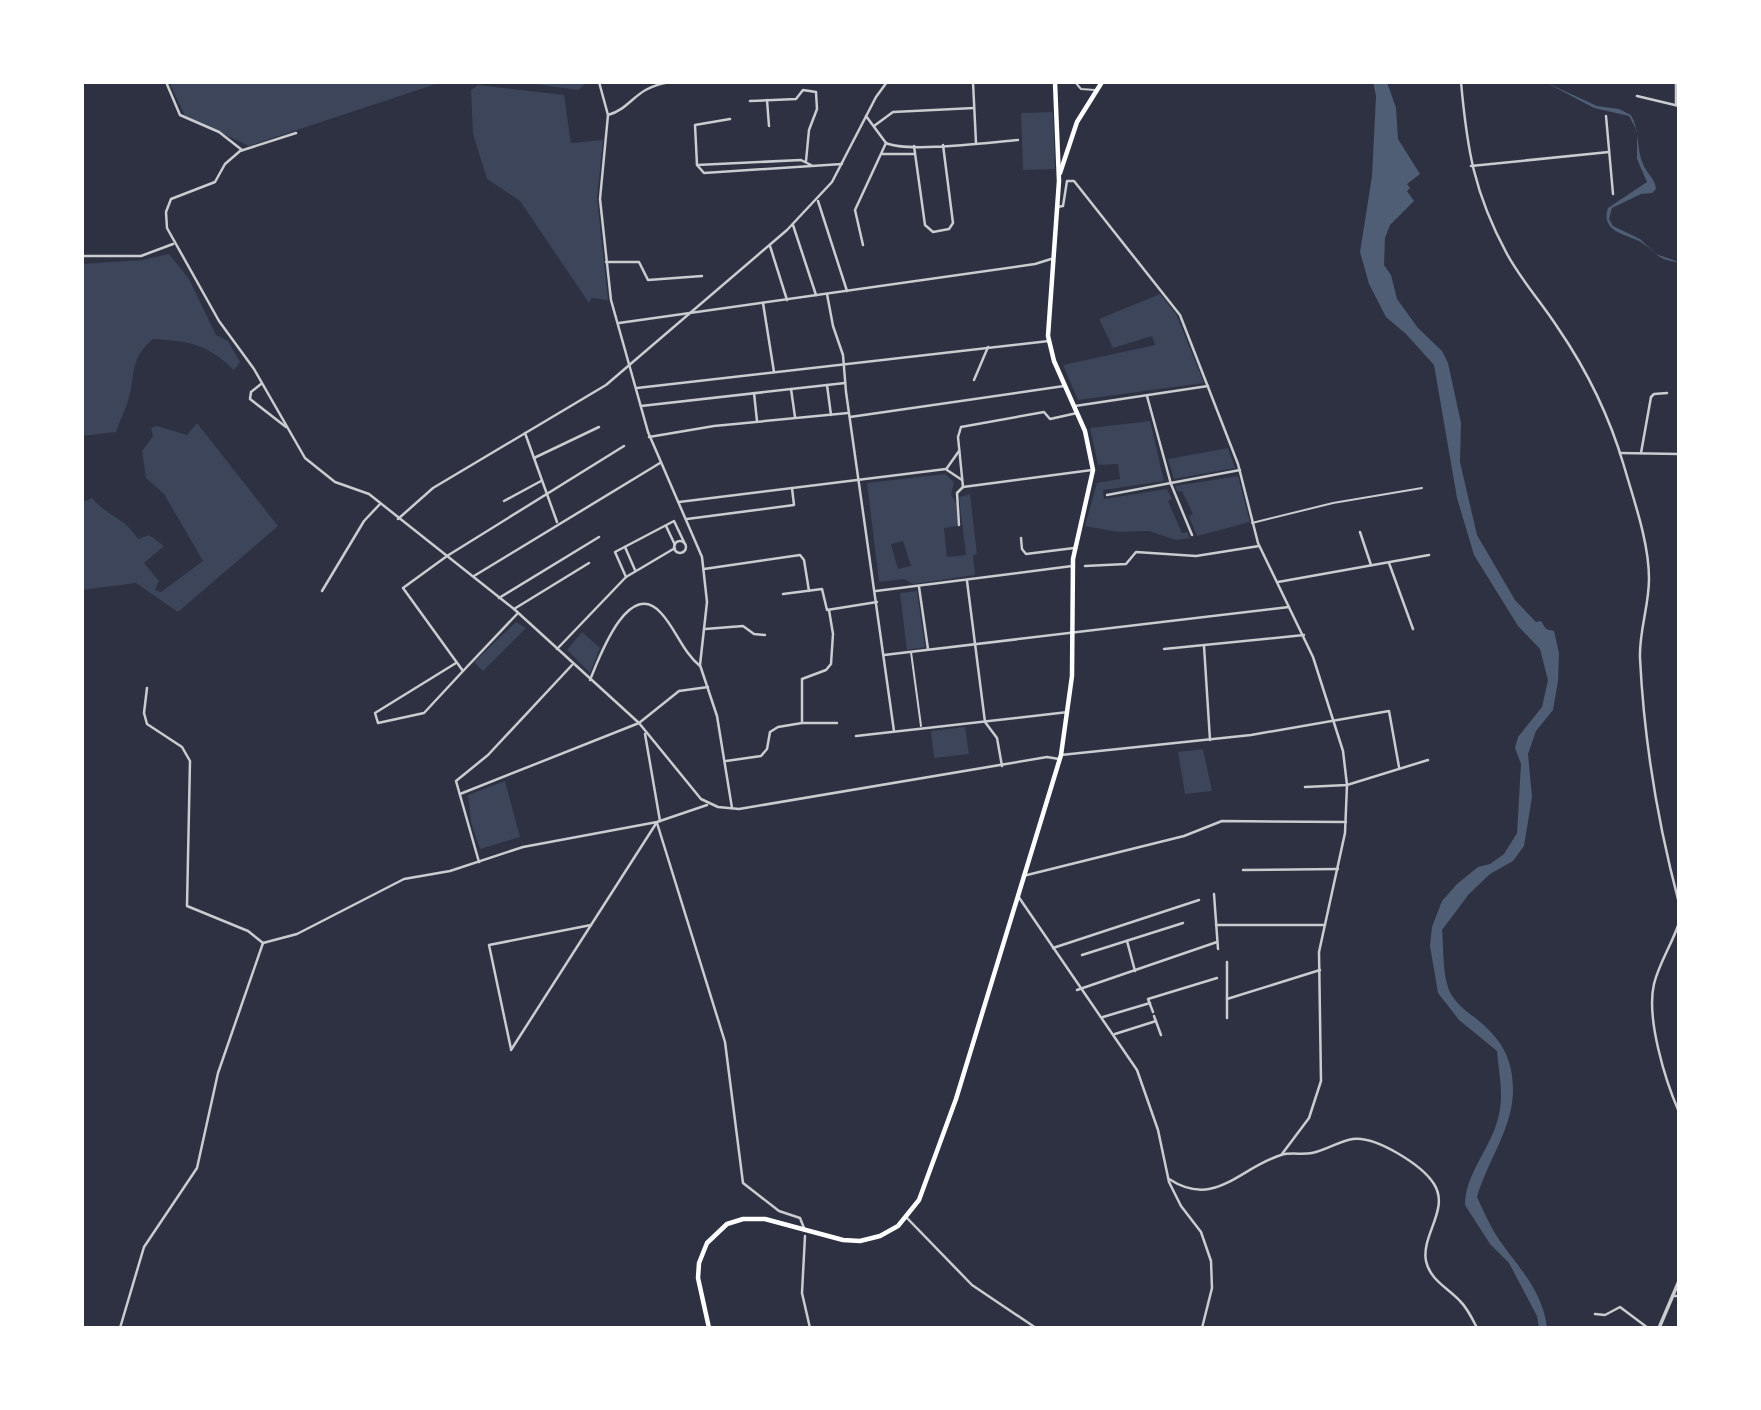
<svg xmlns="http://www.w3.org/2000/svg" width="1761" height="1410" font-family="Bitter,serif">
  <rect width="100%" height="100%" fill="#2d3142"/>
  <g fill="#3c4559" fill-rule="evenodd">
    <polygon points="169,82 442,82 249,146 185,116"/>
    <polygon points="519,82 588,82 578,90"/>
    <polygon points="478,85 564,95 571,143 603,140 597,198 608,300 592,298 589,303 520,201 487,179 473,134 471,90"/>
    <polygon points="1053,112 1055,169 1023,170 1021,113"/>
    <path d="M169 254 189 279 216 335 228 341 240 362 234 370C205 343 192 342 153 339 132 357 135 369 130 394 127 407 120 420 116 432L82 436V264L142 260Z"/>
    <polygon points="1160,294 1176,314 1204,383 1078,400 1063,365 1155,345 1152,336 1113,348 1099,319"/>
    <polygon points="1150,421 1164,481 1103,490 1104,499 1167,489 1172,499 1168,501 1182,533 1187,532 1190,538 1176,540 1149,531 1118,532 1085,526 1097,483 1120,479 1118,464 1098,465 1090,428"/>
    <path d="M197 423 278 526 178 612 136 583 82 590V498L85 501 92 498C108 517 123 516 138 539L149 535 164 546 144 563 159 581 155 590 161 592 203 561 164 494 146 478 142 451 153 436 151 428 157 426 187 435Z"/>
    <polygon points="1228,448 1235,468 1174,479 1168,459"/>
    <path d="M945 474 954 482 951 495 956 503 958 526 944 528 947 557 966 555 959 497 970 494 977 554 973 555 975 575 913 584 904 579 879 582 867 483ZM903 541 911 566 898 569 891 544Z"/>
    <polygon points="1238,476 1250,522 1197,536 1189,516 1193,514 1182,491 1178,492 1175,486"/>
    <polygon points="917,591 925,647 907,650 900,593"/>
    <polygon points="516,622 526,628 483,671 474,662"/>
    <polygon points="582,632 600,648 590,673 567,650"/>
    <polygon points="965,727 969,754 934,758 931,731"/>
    <polygon points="1203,749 1212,791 1185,794 1178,752"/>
    <polygon points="505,781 520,837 480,849 471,822 468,795"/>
  </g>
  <g fill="#4f5d75">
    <path d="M1373 82H1387L1396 108 1398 139 1420 174 1407 184 1410 188 1407 191 1414 201 1390 225 1385 238 1384 265 1391 275 1397 299 1418 328 1442 351 1448 363 1461 423 1460 462 1477 535 1515 600 1536 622 1541 621 1546 629 1554 631 1559 653 1558 681 1553 710 1536 731 1528 754 1532 797 1524 846 1513 861 1490 874 1469 894 1442 930C1444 950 1442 977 1451 994 1456 1003 1467 1012 1474 1017 1500 1037 1513 1057 1513 1090 1513 1128 1487 1162 1477 1197 1484 1212 1491 1228 1500 1241 1520 1269 1543 1292 1547 1328H1539L1537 1316 1509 1263 1490 1244 1465 1205C1465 1175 1489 1150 1497 1122 1505 1097 1499 1076 1497 1051L1459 1020 1438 993 1430 946 1432 927 1442 901 1457 884 1478 867 1490 864 1504 854 1517 833 1521 764 1515 748 1518 737 1542 707 1548 680 1540 649 1518 626 1474 555 1457 498 1434 365 1406 334 1386 317 1369 284 1360 252 1372 176 1376 96Z"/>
    <path d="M1545 82 1597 106 1619 109 1631 115C1640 131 1636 148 1643 164 1647 174 1655 178 1656 189L1652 193 1641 194 1612 208 1609 219 1613 226 1640 239 1656 254 1679 262C1656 261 1655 250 1639 241 1625 234 1600 231 1608 208L1647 182 1637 159V131L1629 116 1594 108Z"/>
  </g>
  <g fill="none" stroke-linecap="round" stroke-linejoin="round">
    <g stroke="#caccd0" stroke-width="2">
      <polyline points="1075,82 1081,89 1095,90"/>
      <polyline points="1252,523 1333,503 1422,488"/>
      <polyline points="911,652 921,726"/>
    </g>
    <g stroke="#caccd0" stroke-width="2.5">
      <polyline points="166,82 180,115 219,132 242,150"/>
      <polyline points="599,82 608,115"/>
      <path d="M670 82C633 88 634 107 608 115L600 199 611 300 648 432 702 557 707 602 700 665 717 716 732 808"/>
      <polyline points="973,82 976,143"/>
      <path d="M1461 82C1467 149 1474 193 1507 254 1521 280 1542 303 1558 328 1586 369 1610 418 1624 466 1634 501 1649 542 1649 579 1649 606 1639 631 1640 658 1644 739 1658 824 1679 903"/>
      <polyline points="1676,82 1676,105"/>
      <polyline points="1637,96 1679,106"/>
      <polyline points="767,100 769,126"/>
      <polyline points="750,101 796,99 803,90 816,92 817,109 809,130 806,161"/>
      <polyline points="1606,116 1613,194"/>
      <polyline points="730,119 695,125 697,165 704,173 842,164"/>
      <polyline points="874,126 893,112 974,108"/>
      <polyline points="296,133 240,151 225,164 215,182 171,199 166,212 167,228 219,321 254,369 305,458 335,482 369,494 514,609 639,723 701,799 718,807 739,809 1047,757 1059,759"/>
      <path d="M886 143C908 153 991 142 1018 140"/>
      <polyline points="914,146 925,225 933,232 949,229 953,223 943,145"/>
      <polyline points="882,154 914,154"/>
      <polyline points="697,165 801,160 811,165"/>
      <polyline points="1471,166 1609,152"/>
      <polyline points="818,201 847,291"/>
      <polyline points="1057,207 1063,206 1067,181 1074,181 1180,315 1238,464 1258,543 1313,657 1343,751 1347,785 1345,833 1319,952 1321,1081 1309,1118 1282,1154"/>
      <polyline points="793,225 816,295"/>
      <polyline points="863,245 855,210 886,143 866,116"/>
      <polyline points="770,246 787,300"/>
      <polyline points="82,256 141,256 173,244"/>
      <polyline points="606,262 639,262 648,280 702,276"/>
      <polyline points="827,294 833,326 843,355 846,392 894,731"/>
      <polyline points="763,303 774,372"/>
      <polyline points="619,323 1035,264 1051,259"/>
      <polyline points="974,380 988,347"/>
      <polyline points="261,384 251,392 250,399 286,427"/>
      <polyline points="827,385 831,415"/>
      <polyline points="637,388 1049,341"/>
      <polyline points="791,389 795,417"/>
      <polyline points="754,393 757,421"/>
      <polyline points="1147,396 1171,484 1192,535"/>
      <polyline points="641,406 845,383"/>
      <polyline points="1075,406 1208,386"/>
      <polyline points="850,417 1064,386"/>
      <polyline points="525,433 557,522"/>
      <polyline points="649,437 714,426 848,413"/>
      <polyline points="1620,453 1679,454"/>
      <polyline points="1641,453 1651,397 1654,394 1667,393"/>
      <polyline points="534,458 599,427"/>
      <polyline points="947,468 959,451"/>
      <polyline points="947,470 962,480"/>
      <polyline points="963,487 958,437 961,427 1044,412 1050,419 1077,413"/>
      <polyline points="963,487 1092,470"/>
      <polyline points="1107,495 1240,470"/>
      <polyline points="504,501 541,481"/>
      <polyline points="679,502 946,469"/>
      <polyline points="398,519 433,488 606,385 787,230 832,182 876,97 887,82"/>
      <polyline points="687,519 794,505 792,488"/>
      <polyline points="959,525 957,493 963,487"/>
      <polyline points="666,526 675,545"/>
      <polyline points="1360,532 1371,565"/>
      <polyline points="1021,538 1022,549 1026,554 1074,548"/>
      <circle cx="680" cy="547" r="6"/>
      <polyline points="625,547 635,570"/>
      <polyline points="1389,563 1413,629"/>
      <polyline points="1085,566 1126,564 1136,552 1196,556 1259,546"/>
      <polyline points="704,569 800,555 804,560 809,591"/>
      <polyline points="474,576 660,463"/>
      <polyline points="626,577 615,552 674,521 684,542"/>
      <polyline points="967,581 985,722 997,738 1002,766"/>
      <polyline points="1278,582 1429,555"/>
      <polyline points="919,587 928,649"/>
      <polyline points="322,591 364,521 380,504"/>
      <polyline points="876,591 1072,566"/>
      <polyline points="783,594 822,589 827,610 877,602"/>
      <polyline points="499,598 599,537"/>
      <polyline points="514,609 589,563"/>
      <polyline points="518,613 463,671 403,588 447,556 624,446"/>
      <polyline points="705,629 743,626 754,634 765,635"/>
      <polyline points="1204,646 1210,740"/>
      <polyline points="557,649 626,577 675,548"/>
      <polyline points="1164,649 1304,635"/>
      <polyline points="884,655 1289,607"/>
      <polyline points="456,663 375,713 378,723 424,713 463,671"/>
      <path d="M590 680C598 661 628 576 661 613 676 629 682 651 700 666"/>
      <polyline points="147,688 144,713 147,724 182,747 190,761 187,906 248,931 263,943"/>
      <polyline points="802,723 837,723"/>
      <polyline points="645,734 660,821"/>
      <polyline points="856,736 1068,712"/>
      <polyline points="1061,755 1251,735 1389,711 1399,767"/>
      <polyline points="726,761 761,756 767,749 770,732 778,727 802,723 802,679 826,670 831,664 833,634 829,610"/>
      <polyline points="1305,787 1347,785 1428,760"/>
      <polyline points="460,794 639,723 679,691 708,687"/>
      <polyline points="657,823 725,1042 743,1183 779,1211 800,1218 804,1228"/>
      <polyline points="479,862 456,781 488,755 572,665"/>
      <polyline points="1243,870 1338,869"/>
      <polyline points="1023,876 1184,836 1222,821 1346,822"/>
      <polyline points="1214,894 1218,949"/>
      <polyline points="1018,896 1137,1070 1158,1130 1169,1182 1181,1206 1201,1232 1211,1261 1212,1288 1202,1328"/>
      <path d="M1679 923C1672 944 1659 963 1654 984 1646 1018 1665 1080 1679 1112"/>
      <polyline points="1216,925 1325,925"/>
      <polyline points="1127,941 1135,971"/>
      <polyline points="263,943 297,934 404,879 450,871 523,847 657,822 707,805"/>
      <polyline points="1053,948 1199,900"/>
      <polyline points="1082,955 1183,923"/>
      <polyline points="1227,962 1227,1018"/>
      <polyline points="1077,990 1217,942"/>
      <polyline points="1227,999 1320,970"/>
      <polyline points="1153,1012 1148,999 1217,978"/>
      <polyline points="1154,1016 1161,1035"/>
      <polyline points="1103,1017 1150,1003"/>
      <polyline points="1115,1034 1156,1021"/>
      <polyline points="511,1049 489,945 591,925"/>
      <polyline points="511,1050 657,822"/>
      <path d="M1169 1179C1215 1209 1239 1168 1281 1155 1290 1152 1302 1155 1312 1153 1327 1150 1339 1141 1353 1139 1376 1136 1422 1165 1434 1184 1450 1209 1421 1235 1426 1261 1430 1280 1448 1288 1460 1301 1468 1309 1472 1318 1477 1328"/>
      <polyline points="907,1218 972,1285 1036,1328"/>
      <polyline points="805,1236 802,1293 810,1328"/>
      <polyline points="1675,1296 1679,1296"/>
      <polyline points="1595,1314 1605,1315 1620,1307 1648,1328"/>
      <polyline points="120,1328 144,1247 197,1168 218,1073 263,943"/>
    </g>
    <polyline stroke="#caccd0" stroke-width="3.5" points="1659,1328 1679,1281"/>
    <g stroke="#fff" stroke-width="4.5">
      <polyline points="1060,173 1077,122 1102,82"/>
      <polyline points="709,1328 698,1278 699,1263 707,1243 727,1224 743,1219 765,1219 843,1240 860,1241 880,1236 898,1226 919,1200 956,1099 1061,755 1072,676 1073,559 1093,470 1085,431 1054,361 1048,336 1059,181 1055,82"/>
    </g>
  </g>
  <rect width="1761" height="1410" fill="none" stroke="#ffffff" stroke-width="168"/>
</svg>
